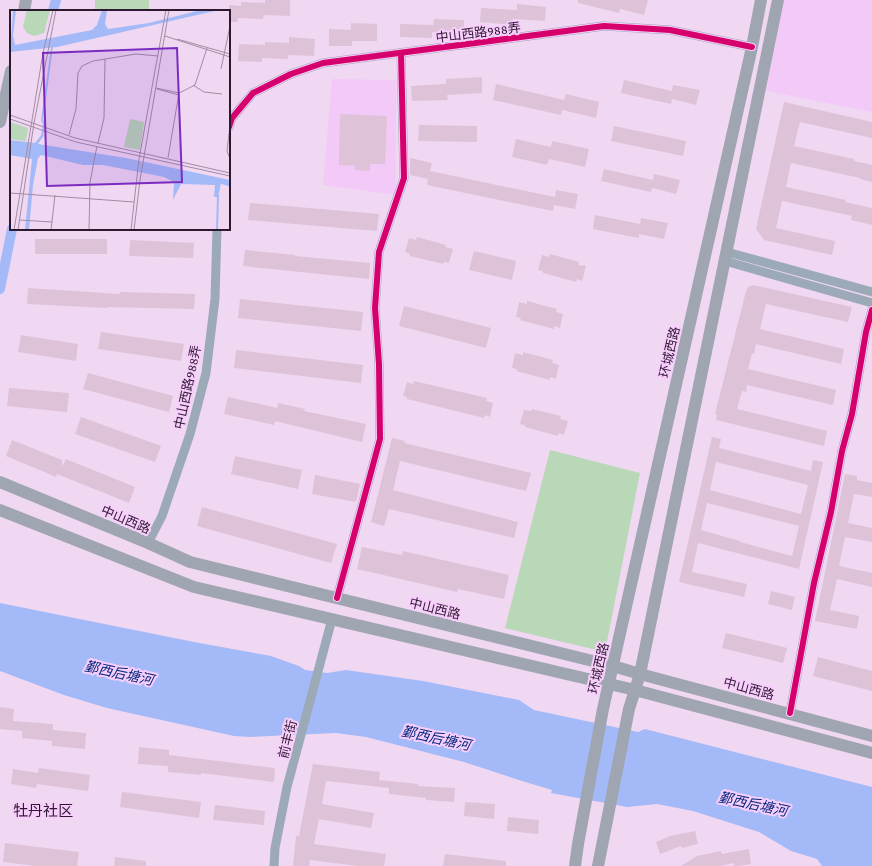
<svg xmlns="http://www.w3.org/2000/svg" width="872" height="866" font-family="'Crimson Pro','Noto Sans SC',serif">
  <rect width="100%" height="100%" fill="#f0d8f2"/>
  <g fill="#f3c9f8">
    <polygon points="784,0 872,0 872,112 766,91"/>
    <polygon points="332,79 396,80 396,195 323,185"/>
  </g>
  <g fill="#b8d8b7">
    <rect x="95" y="0" width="54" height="11"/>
    <polygon points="550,450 640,473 605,652 505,628"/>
  </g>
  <polygon fill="#a4b9f7" points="0,603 194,642 271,656 299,666 305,670 327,673 346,670 423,681 519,700 534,710 638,732 645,729 872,787 872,866 822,866 817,859 791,851 759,832 693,811 657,804 627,807 551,793 552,790 522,781 464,762 366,737 336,733 250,737 234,736 107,708 64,695 0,671"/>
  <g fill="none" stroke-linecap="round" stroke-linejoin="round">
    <g stroke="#a4b9f7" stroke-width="10">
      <polyline points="53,11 56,0"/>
      <polyline points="0,289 12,229"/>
    </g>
  </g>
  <g fill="#dec2d8" fill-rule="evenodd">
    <polygon points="265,0 290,0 290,16 264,15 263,19 238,18 237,22 229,22 229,5 241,6 241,2 265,3"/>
    <polygon points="578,0 648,0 644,15 620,9 619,13 578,3"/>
    <polygon points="517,4 546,7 545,21 513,19 513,25 480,22 481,8 517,10"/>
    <polygon points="434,19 464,20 464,34 432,32 432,38 400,37 400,24 433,25"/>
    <polygon points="351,23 377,24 377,41 352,41 352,46 329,46 329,29 351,30"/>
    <polygon points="289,37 315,39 314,56 288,55 288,59 262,58 262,62 238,61 239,44 265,45 265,42 289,43"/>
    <polygon points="482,77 482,93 447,95 448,100 412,101 411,86 446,84 446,79"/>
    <polygon points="624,80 672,91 673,85 700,90 696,105 672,99 671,104 621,93"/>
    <polygon points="496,84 564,100 566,94 599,102 596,118 562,110 561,115 493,100"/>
    <polygon points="784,102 872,122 872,138 800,122 794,146 854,159 854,161 872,165 872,182 860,179 860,178 791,163 786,187 846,200 845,202 872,208 872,225 851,220 852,216 782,201 776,228 835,241 832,255 764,240 756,229"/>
    <polygon points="340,114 387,116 385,164 370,164 370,171 355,170 355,166 339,165"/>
    <polygon points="419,125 477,126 477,142 418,141"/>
    <polygon points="614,126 686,141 683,156 611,141"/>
    <polygon points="516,139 551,147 552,141 589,149 585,167 549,159 547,165 512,157"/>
    <polygon points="410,158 432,163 430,171 555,197 556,190 578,194 575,209 554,205 553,211 427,185 428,179 410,175"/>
    <polygon points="604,169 653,180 654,174 680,180 676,194 652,188 651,192 601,181"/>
    <polygon points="250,203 379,214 377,231 248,220"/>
    <polygon points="595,215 640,224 641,218 668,223 664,239 639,234 639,238 593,229"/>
    <polygon points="417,237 446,245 445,247 453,249 449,263 444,262 443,264 410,256 410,254 405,252 409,238 416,240"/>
    <rect x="35" y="239" width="72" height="15"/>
    <polygon points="130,240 194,243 193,258 129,256"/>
    <polygon points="245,250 295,255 295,256 370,263 369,279 243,266"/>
    <polygon points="474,251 516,261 512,280 469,270"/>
    <polygon points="550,254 579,262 578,265 586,266 582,281 577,279 576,282 543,273 543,271 538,270 542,255 549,257"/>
    <polygon points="753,285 852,307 848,322 766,304 760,329 844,349 841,364 756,344 754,354 752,353 748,369 836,390 833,405 747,385 746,392 742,391 737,409 827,431 824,446 716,420 717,415 715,414 746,291 748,287"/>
    <polygon points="28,288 120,294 120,292 195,294 194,309 108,307 108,308 27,304"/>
    <polygon points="240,299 363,312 361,331 238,318"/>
    <polygon points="527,301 557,309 556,312 563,314 560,328 554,326 554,329 520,320 521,318 516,317 519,302 527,304"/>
    <polygon points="404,306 491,328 486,348 399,326"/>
    <polygon points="101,332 184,344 181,361 98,349"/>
    <polygon points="21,335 78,344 76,361 18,352"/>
    <polygon points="236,350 363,365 361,383 234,368"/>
    <polygon points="523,352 553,360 552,363 559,365 556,379 550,377 550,380 516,371 517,369 512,368 515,353 523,355"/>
    <polygon points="88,373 173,396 169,412 83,389"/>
    <polygon points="414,381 487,398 486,401 493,403 490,417 485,415 484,418 407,399 407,397 403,396 407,382 413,384"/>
    <polygon points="9,388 69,393 67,412 7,406"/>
    <polygon points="228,397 277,408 278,403 305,409 304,411 366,424 362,442 275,421 274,425 224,414"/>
    <polygon points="532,409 561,416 560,419 568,421 564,435 559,433 558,436 525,427 525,425 520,424 524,410 531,411"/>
    <polygon points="81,417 161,446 155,462 75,434"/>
    <path d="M712 437 721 439 719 448 811 471 813 460 823 462 799 569 698 543 692 572 747 584 744 597 679 582ZM716 462 808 485 801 514 710 490ZM707 503 799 526 792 556 740 542V541L701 530Z"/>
    <polygon points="392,438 405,441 404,443 531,473 526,491 400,461 393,490 518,522 514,538 389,509 384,526 371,522"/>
    <polygon points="12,440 62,460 62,465 63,465 66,459 135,487 129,503 57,474 56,477 6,456"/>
    <polygon points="235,456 302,470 298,489 231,474"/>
    <polygon points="845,474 857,476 857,480 872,483 872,497 854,494 848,523 872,528 872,542 845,537 839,566 872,573 872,587 837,579 830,610 859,616 857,629 815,621"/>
    <polygon points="315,475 360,484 356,502 312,494"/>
    <polygon points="202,507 337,544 331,563 197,526"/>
    <polygon points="362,547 402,555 403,551 509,575 504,599 458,589 457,592 357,569"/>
    <polygon points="771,591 795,597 792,610 768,604"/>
    <polygon points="726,633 787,648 783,663 722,648"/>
    <polygon points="818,657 872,671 872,691 813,676"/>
    <polygon points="0,707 14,709 13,721 53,724 53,730 86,733 85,749 52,746 52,741 22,738 22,731 0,729"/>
    <polygon points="139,747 169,750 169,755 275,768 274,782 201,773 201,775 168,772 168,766 138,764"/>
    <polygon points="313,764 380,772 379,780 418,784 418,786 455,788 454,802 426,800 426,798 389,794 389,788 326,781 322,804 374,813 371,828 319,819 314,844 386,854 384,866 358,866 310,860 309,866 293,866 296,836 299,836"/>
    <polygon points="39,768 90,775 88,791 37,784 36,788 11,784 13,769 38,773"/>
    <polygon points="122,792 201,802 199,818 120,807"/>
    <polygon points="465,802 495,804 494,819 464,816"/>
    <polygon points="215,805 265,811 264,825 213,820"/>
    <polygon points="508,817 539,820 538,834 507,831"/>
    <polygon points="695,831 698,844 682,848 681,846 660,854 656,842 670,836"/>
    <polygon points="5,843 79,852 77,866 36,866 3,862"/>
    <polygon points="749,849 751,864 738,866 734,866 734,863 720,866 681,866 697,856 721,851 722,854"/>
    <polygon points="445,854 506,861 506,866 443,866"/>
    <polygon points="115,857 146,861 146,866 114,866"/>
  </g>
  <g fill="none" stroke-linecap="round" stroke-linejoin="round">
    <g stroke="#9ca9b6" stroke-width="9">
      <polyline points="229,127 232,118 253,93 291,74 323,63 604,26 670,30 752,47"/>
      <polyline points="727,252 872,292"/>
      <polyline points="725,261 872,303"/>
      <polyline points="148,543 162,516 190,434 206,373 215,299 217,229"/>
      <polyline points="337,598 380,439 379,364 375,308 379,252 404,178 401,53"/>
      <polyline points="790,713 814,583 831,512 842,451 852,414 866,332 872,310"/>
      <polyline points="274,866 275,848 287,787 332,619"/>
    </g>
    <g stroke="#a0a5b2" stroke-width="12">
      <polyline points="24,11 26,0"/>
      <polyline points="0,122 11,71"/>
      <polyline points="0,482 148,543 190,562 613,666 640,674 872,736"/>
      <polyline points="0,510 194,587 635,690 872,753"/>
      <polyline points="575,866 578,844 603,709 752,47 761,0"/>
      <polyline points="598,866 629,709 640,674 778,0"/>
    </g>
    <defs>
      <g id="cycleway">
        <polyline points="229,127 232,118 253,93 291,74 323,63 604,26 670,30 752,47"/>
        <polyline points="337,598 380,439 379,364 375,308 379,252 404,178 401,53"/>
        <polyline points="790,713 814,583 831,512 842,451 852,414 866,332 872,310"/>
      </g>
    </defs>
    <use href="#cycleway" stroke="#f8cefd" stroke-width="8"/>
    <use href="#cycleway" stroke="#d6006c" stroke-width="6"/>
  </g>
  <g text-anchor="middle" stroke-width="4" stroke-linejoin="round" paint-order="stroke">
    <g font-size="13" fill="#2d192f" stroke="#f8cefd">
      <text transform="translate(478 32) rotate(-7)" y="5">中山西路988弄</text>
      <text transform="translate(669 352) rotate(-77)" y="5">环城西路</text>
      <text transform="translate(187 387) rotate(-78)" y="5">中山西路988弄</text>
      <text transform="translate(126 519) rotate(23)" y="5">中山西路</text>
      <text transform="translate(435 608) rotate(14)" y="5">中山西路</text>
      <text transform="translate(598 668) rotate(-77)" y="5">环城西路</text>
      <text transform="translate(749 688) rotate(15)" y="5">中山西路</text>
      <text transform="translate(287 739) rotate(-76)" y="5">前丰街</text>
    </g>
    <g font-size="14" font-style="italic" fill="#04297b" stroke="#f8cefd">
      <text transform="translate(119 673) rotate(12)" y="5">鄞西后塘河</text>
      <text transform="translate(436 738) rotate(12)" y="5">鄞西后塘河</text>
      <text transform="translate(753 804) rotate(12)" y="5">鄞西后塘河</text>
    </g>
    <g font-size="15" fill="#2d192f" stroke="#f8cefd">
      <text x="43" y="816">牡丹社区</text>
    </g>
  </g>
  <g transform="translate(10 10)">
    <rect width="220" height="220" fill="#f0d8f2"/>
    <path d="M17 0H40L34 23 24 26 17 23 13 17ZM120 109 134 112 130 140 114 137ZM0 112 18 118 16 131 0 129Z" fill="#b8d8b7"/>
    <path d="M3 0H6L3 25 5 35 82 20 87 15 92 0H97L95 14 98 19 139 13 191 0H209L47 37 0 42ZM32 124 34 125 28 134 116 148 220 170V177L211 173 208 187H204L205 175 171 174 163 190 164 172 154 167 93 155H73L31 145 28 148 23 175 19 220H15L22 149 0 145V130L25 133Z" fill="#a4b9f7"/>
    <path fill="none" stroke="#a4b9f7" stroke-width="2" d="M32 127 34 114 32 110 42 37M208 172 220 175M207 220 208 185"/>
    <path fill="none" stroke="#a28ca4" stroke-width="1" d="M155 26 220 47M167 29 220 44M211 59 220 16M183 75 194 82 212 84M146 78 169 83M147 79 169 85M0 105 65 128 220 163M0 109 66 132 220 166M220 116 217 141 220 149M59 125 66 99 68 63 72 56 83 51 126 44 148 46M88 133 94 108 95 49M158 148 169 83 185 75 197 38M0 183 124 192M10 210 42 212M4 220 33 43 43 0M8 220 24 113 46 0M41 220 45 185M79 220 80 172 87 136M121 220 129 149 156 0M124 220 130 170 159 0"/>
    <path fill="#7b2cbf" fill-opacity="0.15" stroke="#7b2cbf" stroke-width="2" d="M167 38 172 172 37 176 33 43Z"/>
    <rect width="220" height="220" fill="none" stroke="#2d192f" stroke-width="2"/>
  </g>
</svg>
